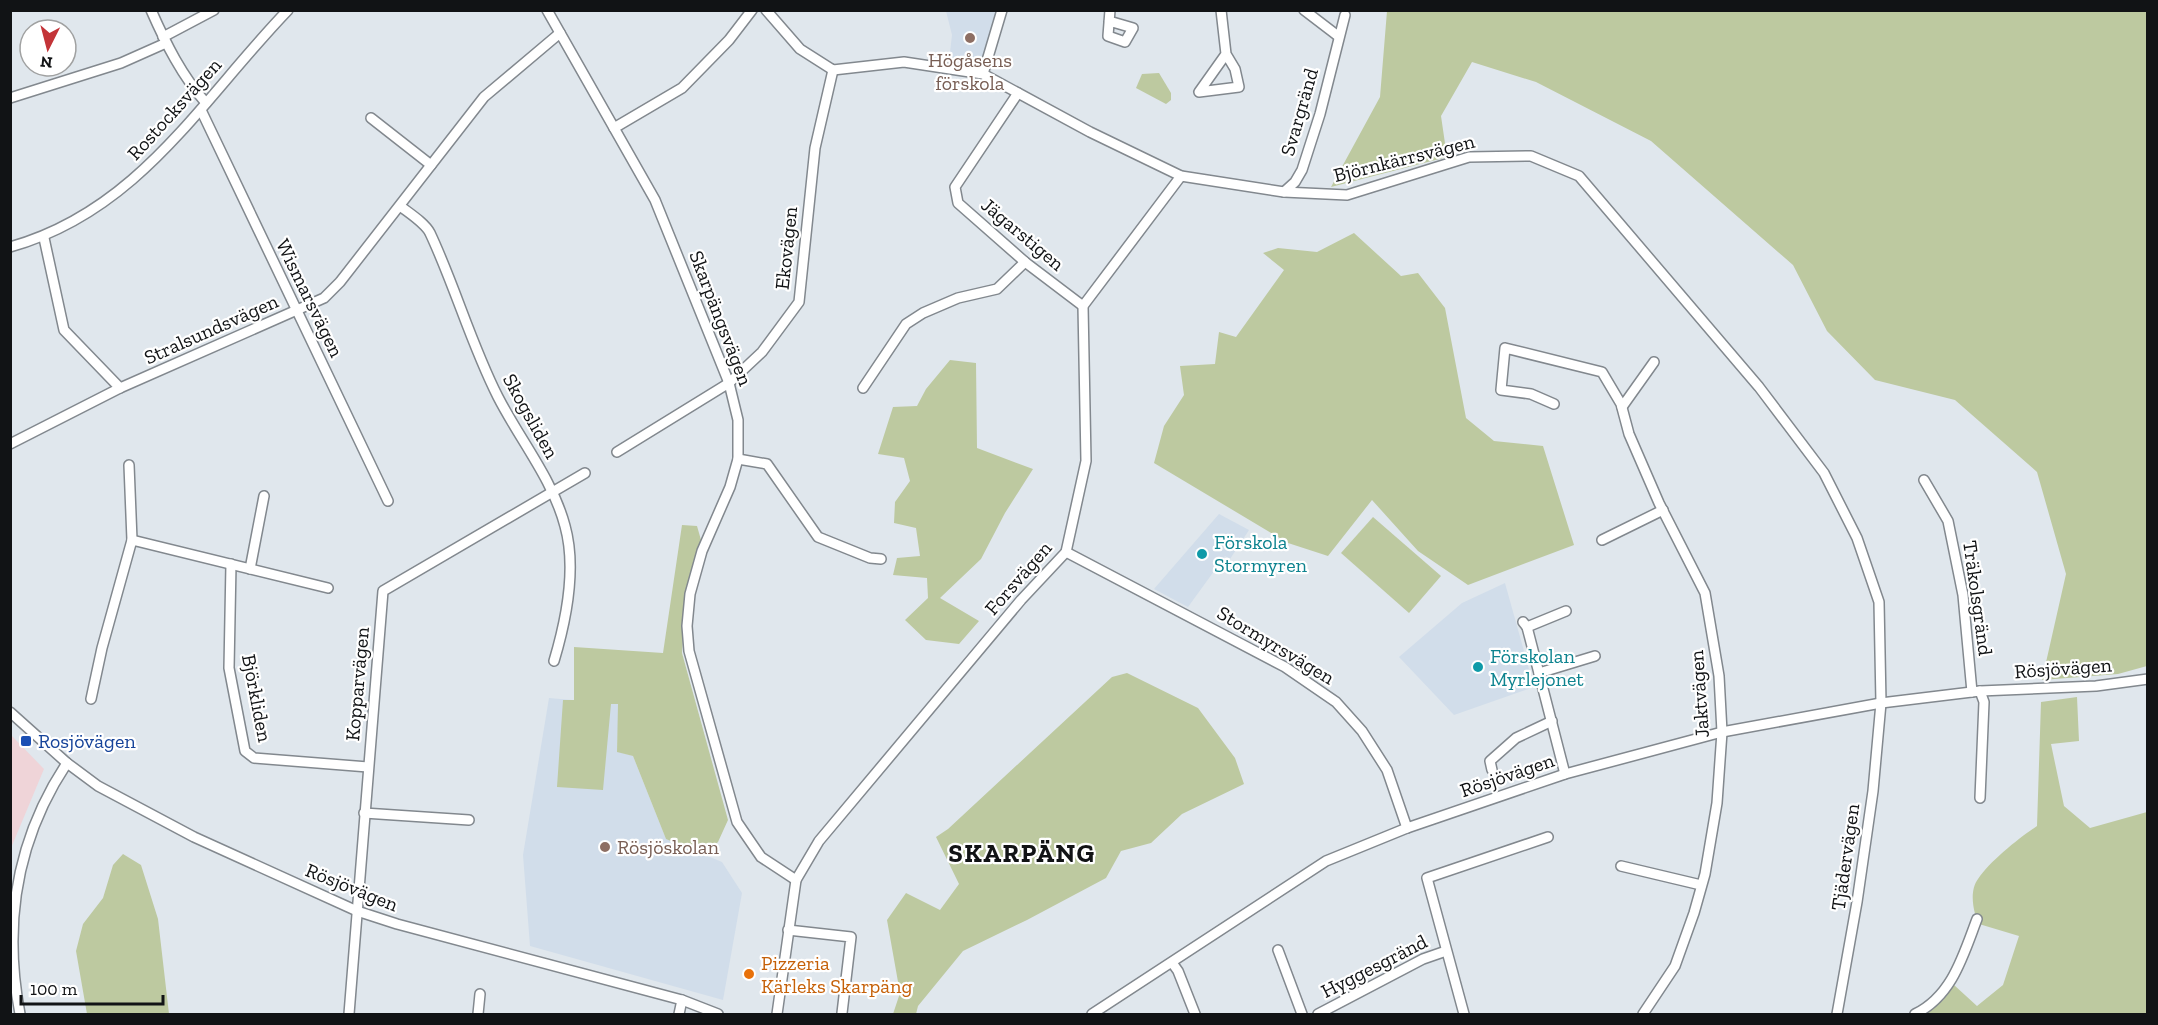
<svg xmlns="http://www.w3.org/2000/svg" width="2158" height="1025" font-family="'Zilla Slab',serif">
  <rect width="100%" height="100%" fill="#e0e7ed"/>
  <polygon fill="#efd4d8" points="11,735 44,769 11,848"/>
  <g fill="#d1ddea">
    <polygon points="946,11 997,11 981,62 973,64 949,61 952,35"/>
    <polygon points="1219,514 1249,530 1230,559 1225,556 1188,607 1154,589"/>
    <polygon points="1505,583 1534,687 1454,715 1399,657 1462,603"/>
    <polygon points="549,698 619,704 617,751 633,756 666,839 722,862 742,893 723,1000 530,946 523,855"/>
  </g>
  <g fill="#bdc9a0">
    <polygon points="1387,11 2147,11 2147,666 2118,674 2042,680 2066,574 2037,472 1955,400 1875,380 1827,331 1793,265 1651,141 1536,82 1472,62 1441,116 1447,157 1331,187 1380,97"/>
    <polygon points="1159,73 1171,93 1171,100 1166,104 1136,88 1142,74"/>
    <polygon points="1354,233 1401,276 1418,273 1445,308 1466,418 1494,441 1543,446 1574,545 1468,585 1418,551 1372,500 1328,556 1288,543 1154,463 1164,426 1184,395 1180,366 1215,364 1219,332 1236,337 1284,270 1263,253 1278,248 1317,252"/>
    <polygon points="950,360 976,363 977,448 1033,469 1005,513 981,559 940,598 979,621 959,644 926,640 905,620 928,598 927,578 893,575 897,558 920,556 916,528 894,523 895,502 910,481 904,458 878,454 893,407 917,406 926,389"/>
    <polygon points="1373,517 1441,576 1409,613 1341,553"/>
    <polygon points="682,525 697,526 701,540 694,560 685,606 682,653 728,820 718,842 704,855 666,839 633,756 617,752 618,704 611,704 603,790 557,787 563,700 574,700 574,647 663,653"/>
    <polygon points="1127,673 1198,708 1235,758 1244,784 1182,814 1151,843 1121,851 1106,878 1027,920 963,951 918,1006 916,1014 893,1014 900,993 887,920 906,893 940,910 959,884 936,837 948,829 1112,677"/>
    <path d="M2077 697 2079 741 2051 744 2064 806 2090 828 2147 812V1014H1926L1943 1000 1954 985 1977 1006 2003 985 2019 936 1979 924C1973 912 1969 891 1978 879 1990 861 2019 838 2037 826L2041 702Z"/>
    <polygon points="123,854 141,865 158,919 169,1014 87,1014 76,951 83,924 103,898 113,865"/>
  </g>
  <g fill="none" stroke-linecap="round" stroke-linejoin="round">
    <defs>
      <g id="minor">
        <path d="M151 10C166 44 182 76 206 103"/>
        <polyline points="547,10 655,200 729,383 738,420 738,459 730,487 702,551 690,594 687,626 689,651 737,822 761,857 796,880"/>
        <polyline points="766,10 800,49 833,70 904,62 983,74 1090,132 1181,176 1284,192 1347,195 1469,157 1531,156 1579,176 1759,387 1824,473 1857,538 1879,602 1881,703 1873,791 1857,902 1837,1014"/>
        <polyline points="1221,10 1226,54 1235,69 1239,87 1199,92 1226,54"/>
        <polyline points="1304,10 1338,36"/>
        <polyline points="1109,21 1133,28 1125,42 1108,36 1110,10"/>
        <polyline points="163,37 214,10"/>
        <polyline points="983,74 1002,10"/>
        <polyline points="1018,93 955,187 958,203 1025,262 1083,306"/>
        <polyline points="10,98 121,63 166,43"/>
        <polyline points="201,110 388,501"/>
        <polyline points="371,118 431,165"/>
        <polyline points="614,128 682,88 729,40 752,10"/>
        <polyline points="1284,192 1295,182 1302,170 1320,114 1345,15"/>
        <path d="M400 206C409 213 425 223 430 233 455 286 471 344 498 397 520 440 553 480 565 526 577 569 566 621 554 661"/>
        <polyline points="44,238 64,330 120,388"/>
        <path d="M10 247C139 211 201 100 288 10"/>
        <polyline points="863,388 906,324 923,313 958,298 997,289 1025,262"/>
        <polyline points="1554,404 1531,394 1501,390 1505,348 1602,372 1621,404 1629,434 1659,503 1705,593 1719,676 1722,732 1717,803 1705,874 1694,913 1675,966 1643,1014"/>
        <polyline points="1622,407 1654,362"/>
        <polyline points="10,444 120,388 324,298 340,282 484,97 560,33"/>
        <polyline points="617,452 729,383 762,352 799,302 815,148 833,70"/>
        <polyline points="738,459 767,464 818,537 870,558 881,559"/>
        <polyline points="129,465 132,540"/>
        <polyline points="1924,480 1948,521 1963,595 1972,692"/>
        <polyline points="1602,540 1663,510"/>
        <polyline points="1066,552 1285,667 1336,702 1362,731 1387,770 1407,828"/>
        <polyline points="231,564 229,668 245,751 254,758 368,767"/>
        <polyline points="250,569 264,496"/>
        <polyline points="1523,622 1527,627 1565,774"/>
        <polyline points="1527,627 1566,611"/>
        <polyline points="1539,673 1595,656"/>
        <polyline points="91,699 102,648 132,540 328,588"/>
        <polyline points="10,712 67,763 98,786 194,837 357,911 397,924 682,1000 718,1014"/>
        <polyline points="1492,770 1490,761 1516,738 1552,721"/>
        <polyline points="1980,798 1984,702 1980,691"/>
        <polyline points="364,813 469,820"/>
        <polyline points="1621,866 1701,885"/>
        <polyline points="788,930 851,937 842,1013"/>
        <polyline points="1278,950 1302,1014"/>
        <polyline points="1173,964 1178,971 1195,1014"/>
        <path d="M20 1014C3 925 16 840 67 763"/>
        <polyline points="349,1014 383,591 585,473"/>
        <polyline points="478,1014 480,994"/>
        <polyline points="679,1014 682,1000"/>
        <polyline points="777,1014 796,880 819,841 1021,600 1066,552 1086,461 1083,306 1181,176"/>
        <polyline points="1092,1014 1326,861 1407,828 1565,774 1722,732 1881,703 1980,691 2096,686 2148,679"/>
        <polyline points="1318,1014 1423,959 1446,951"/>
        <polyline points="1464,1014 1427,878 1548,837"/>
        <path d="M1915 1014C1952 996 1963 956 1977 919"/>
      </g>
    </defs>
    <use href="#minor" stroke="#82888e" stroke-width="12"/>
    <use href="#minor" stroke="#fff" stroke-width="9"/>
  </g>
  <g fill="#8d6e63" stroke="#fff" stroke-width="2">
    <circle cx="970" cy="38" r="6"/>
    <circle cx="605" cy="847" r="6"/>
  </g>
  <g fill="#0f9aa8" stroke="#fff" stroke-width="2">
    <circle cx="1202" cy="554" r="6"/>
    <circle cx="1478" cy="667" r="6"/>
  </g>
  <rect fill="#1a4fb4" stroke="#fff" stroke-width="2" x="20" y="735" width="12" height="12" rx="3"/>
  <circle fill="#e8710a" stroke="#fff" stroke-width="2" cx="749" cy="974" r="6"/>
  <g text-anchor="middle" stroke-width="4.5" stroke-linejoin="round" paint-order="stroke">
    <g font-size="20" fill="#785e54" stroke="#fff">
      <text x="970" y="67">Högåsens<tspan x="970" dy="23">förskola</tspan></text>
      <text x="617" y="854" text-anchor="start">Rösjöskolan</text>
    </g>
    <g font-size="20" fill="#111315" stroke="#fff">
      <text transform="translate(174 109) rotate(-48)" y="7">Rostocksvägen</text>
      <text transform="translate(1299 112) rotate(-74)" y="7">Svargränd</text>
      <text transform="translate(1404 158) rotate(-14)" y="7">Björnkärrsvägen</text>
      <text transform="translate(1023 234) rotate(40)" y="7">Jägarstigen</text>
      <text transform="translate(786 248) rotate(-84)" y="7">Ekovägen</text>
      <text transform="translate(310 298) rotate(64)" y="7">Wismarsvägen</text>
      <text transform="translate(721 318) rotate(69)" y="7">Skarpängsvägen</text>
      <text transform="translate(211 329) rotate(-24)" y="7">Stralsundsvägen</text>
      <text transform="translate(531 416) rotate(61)" y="7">Skogsliden</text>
      <text transform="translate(1018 578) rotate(-49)" y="7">Forsvägen</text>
      <text transform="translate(1978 598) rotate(82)" y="7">Träkolsgränd</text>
      <text transform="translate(1276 645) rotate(31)" y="7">Stormyrsvägen</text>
      <text transform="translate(2063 668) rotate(-4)" y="7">Rösjövägen</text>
      <text transform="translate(357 684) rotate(-85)" y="7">Kopparvägen</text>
      <text transform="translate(1699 694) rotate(-94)" y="7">Jaktvägen</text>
      <text transform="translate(257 698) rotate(79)" y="7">Björkliden</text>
      <text transform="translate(1507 775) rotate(-19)" y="7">Rösjövägen</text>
      <text transform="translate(1845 857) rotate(-82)" y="7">Tjädervägen</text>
      <text transform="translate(352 887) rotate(22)" y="7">Rösjövägen</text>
      <text transform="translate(1374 966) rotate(-27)" y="7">Hyggesgränd</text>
    </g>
    <g font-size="20" fill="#0d838f" stroke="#fff" text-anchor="start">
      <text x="1214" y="549">Förskola<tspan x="1214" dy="23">Stormyren</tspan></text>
      <text x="1490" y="663">Förskolan<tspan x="1490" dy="23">Myrlejonet</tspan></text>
    </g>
    <g font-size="20" fill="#164399" stroke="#fff" text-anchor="start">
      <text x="38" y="748">Rosjövägen</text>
    </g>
    <g font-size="20" fill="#c56008" stroke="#fff" text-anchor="start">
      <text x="761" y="970">Pizzeria<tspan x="761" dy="23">Kärleks Skarpäng</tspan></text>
    </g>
    <g font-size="26" font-weight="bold" letter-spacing="1.5" fill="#111315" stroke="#fff">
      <text x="1022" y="862">SKARPÄNG</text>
    </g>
  </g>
  <rect width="2158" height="1025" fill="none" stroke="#111315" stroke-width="24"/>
  <g transform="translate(48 48) rotate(186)"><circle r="28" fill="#ffffff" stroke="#a0a1a1" stroke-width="1.5"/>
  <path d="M0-4.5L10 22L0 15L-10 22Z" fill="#c33438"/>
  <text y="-9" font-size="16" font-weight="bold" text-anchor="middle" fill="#111315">N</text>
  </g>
  <path d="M21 995v9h142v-9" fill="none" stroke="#111315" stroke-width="3"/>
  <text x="30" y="995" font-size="18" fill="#111315" stroke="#ffffff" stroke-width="4.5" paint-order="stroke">100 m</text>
</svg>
